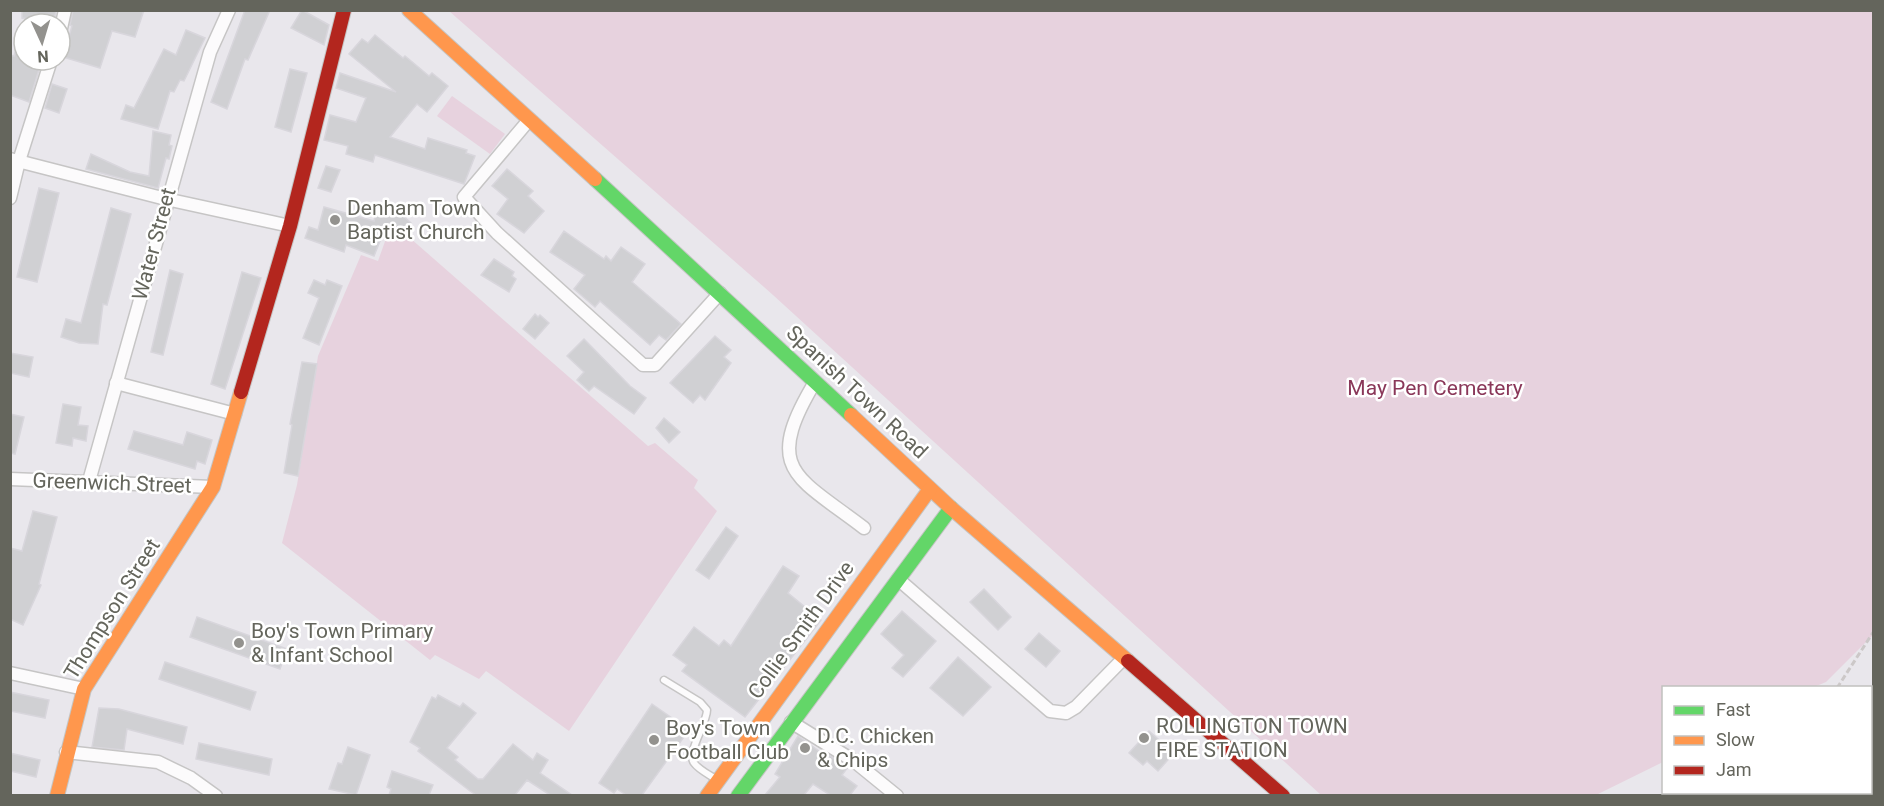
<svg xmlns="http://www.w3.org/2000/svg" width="1884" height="806" font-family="Roboto,sans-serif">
  <rect width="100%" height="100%" fill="#e9e7ec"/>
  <g fill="#e7d2de">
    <polygon points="449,11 1873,11 1873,635 1826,682 1814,687 1664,688 1663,762 1596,795 1321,795 773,295"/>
    <polygon points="452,96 505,134 490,154 437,116"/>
    <polygon points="394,231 410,238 648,446 655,443 698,480 694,488 717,511 569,731 486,671 479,679 435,655 430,660 282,543 297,485 318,356 361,255 378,261 388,233"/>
  </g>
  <g fill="#d0d0d3" stroke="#d8d6dc" stroke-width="1.5">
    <polygon points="22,10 56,10 54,23 22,18"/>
    <polygon points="73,10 144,10 135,37 112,31 100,68 63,57 72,26 70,25"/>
    <polygon points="245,10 270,10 248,60 245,59 227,109 211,102"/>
    <polygon points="302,10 329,25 324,45 291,28"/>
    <polygon points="186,30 205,38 184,81 180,80 174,92 170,91 158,129 121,119 126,105 134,108 164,49 176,55"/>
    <polygon points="20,34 24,34 24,60 42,60 29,102 10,95 10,55 14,56"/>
    <polygon points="375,35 403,58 405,56 429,76 432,73 448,86 427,112 417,104 390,137 425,149 428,138 467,150 466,153 475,156 464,184 375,155 373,162 346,154 348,146 324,140 330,115 356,122 366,98 336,88 340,73 396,92 349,54 362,39 368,43"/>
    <polygon points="290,69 307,73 291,132 275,127"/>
    <polygon points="52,84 67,89 59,113 45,108"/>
    <polygon points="153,131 171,135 169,145 172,146 169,159 166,158 158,188 86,169 91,154 130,172 149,176"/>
    <polygon points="326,166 340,170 331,192 318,188"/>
    <polygon points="507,169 533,191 528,196 544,211 524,233 497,214 508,199 492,186"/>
    <polygon points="39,188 59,193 37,282 17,277"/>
    <polygon points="387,201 411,223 402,232 386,226 374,256 346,245 344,252 305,238 309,227 318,230 324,207 374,221 376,212 382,214"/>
    <polygon points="111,208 131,214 107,305 103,304 98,344 79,343 61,337 66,319 81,323"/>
    <polygon points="564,231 604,259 606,256 611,261 621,247 645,264 632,282 681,324 666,340 659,335 650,345 600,301 595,307 574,289 585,275 550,252"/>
    <polygon points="494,259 514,272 512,276 516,279 509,292 481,275"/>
    <polygon points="170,270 183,274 163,355 151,352"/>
    <polygon points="242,272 261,278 225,389 211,384"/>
    <polygon points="314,280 325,285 327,280 342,286 319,345 303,338 319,298 308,293"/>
    <polygon points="535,314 538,317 540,315 549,323 535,339 523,329"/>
    <polygon points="715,336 731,350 724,357 731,363 705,400 700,395 693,403 670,383"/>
    <polygon points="584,339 630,386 646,398 634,414 594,386 589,391 577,380 584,372 567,356"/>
    <polygon points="10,353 33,357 29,377 10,373"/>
    <polygon points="302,362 317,364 298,476 284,473 292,425 290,424"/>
    <polygon points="63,404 81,407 78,425 88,426 86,441 73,438 72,446 56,443"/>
    <polygon points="10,414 24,417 15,454 10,453"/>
    <polygon points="664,418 680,432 669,443 656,428"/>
    <polygon points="134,431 183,445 187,432 212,440 205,464 197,461 195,469 128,449"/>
    <polygon points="33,511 57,517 39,584 41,585 23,625 10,619 10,548 22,551"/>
    <polygon points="726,527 738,536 709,579 696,570"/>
    <polygon points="783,566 799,576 788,593 821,620 745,717 682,671 687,665 673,655 694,627 719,646 724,640 731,646"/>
    <polygon points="984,589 1011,617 998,630 970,602"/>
    <polygon points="902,611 936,641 903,677 892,668 904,655 881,634"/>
    <polygon points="197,617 287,649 280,669 190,637"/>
    <polygon points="1039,633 1060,651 1046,667 1025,649"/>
    <polygon points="958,657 991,687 963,716 930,688"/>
    <polygon points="165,662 256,692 250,710 159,679"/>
    <polygon points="10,692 49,700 45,718 10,711"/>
    <polygon points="438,695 460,707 463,703 476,713 447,748 458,757 455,760 478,779 483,779 513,744 533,760 537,753 548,760 540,773 572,795 550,795 527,780 515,795 476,795 470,791 418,751 420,748 410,742 432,697 436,699"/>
    <polygon points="652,704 689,730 642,795 626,795 617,789 614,793 599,783"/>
    <polygon points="99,708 119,709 187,727 183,744 127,729 124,750 92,747"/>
    <polygon points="1149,731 1174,753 1158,771 1147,761 1143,765 1129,753"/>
    <polygon points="798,736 826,756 827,754 848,767 842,775 857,786 850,795 830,795 813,784 804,795 765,795 780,777 775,774"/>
    <polygon points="199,743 272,759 269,775 196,759"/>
    <polygon points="348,747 370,755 356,795 329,789 338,763 342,764"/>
    <polygon points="10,753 40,760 36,777 10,771"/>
    <polygon points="392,771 433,785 429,795 389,795 391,789 387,787"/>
  </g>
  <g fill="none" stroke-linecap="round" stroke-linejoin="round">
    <defs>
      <path id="lane" d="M664 680 700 702 707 710C707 724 686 753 694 763 699 770 710 775 717 780"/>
      <g id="street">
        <polyline points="60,33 65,10"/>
        <polyline points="529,120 464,197 497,233 643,365 655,365 720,293"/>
        <polyline points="10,159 166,199 290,226"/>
        <polyline points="10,198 19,161 51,60"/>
        <path d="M815 382C762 470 796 476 864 528"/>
        <polyline points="116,383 235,414"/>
        <polyline points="10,479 213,487"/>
        <polyline points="89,481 210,52 229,10"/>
        <polyline points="898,579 1050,711 1066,713 1076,707 1124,658"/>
        <polyline points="10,673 84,689"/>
        <polyline points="791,722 854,761 897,796"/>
        <polyline points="66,752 158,762 191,778 216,796"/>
        <polyline points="1763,796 1765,792"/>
      </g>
      <g id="fast">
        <polyline points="595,179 851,415"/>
        <polyline points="738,796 951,508"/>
      </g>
      <g id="slow">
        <polyline points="409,10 595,179"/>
        <polyline points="851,415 951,508 1128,661"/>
        <polyline points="57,796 84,689 213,487 241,392"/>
        <polyline points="707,796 930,489"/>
      </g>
      <g id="jam">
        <polyline points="241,392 290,226 344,10"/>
        <polyline points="1128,661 1283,796"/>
      </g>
    </defs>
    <use href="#lane" stroke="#c6c5c5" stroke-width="9"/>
    <use href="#street" stroke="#c6c5c5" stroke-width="15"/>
    <use href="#fast" stroke="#c5c5c4" stroke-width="16"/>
    <use href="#slow" stroke="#c5c5c4" stroke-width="16"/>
    <use href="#jam" stroke="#c5c5c4" stroke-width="16"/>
    <polyline stroke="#ccc8c8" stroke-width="3" stroke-dasharray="6 3" stroke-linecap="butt" points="1837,688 1874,631"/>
    <use href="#lane" stroke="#fcfbfc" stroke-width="6"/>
    <use href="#street" stroke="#fcfbfc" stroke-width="12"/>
    <use href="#fast" stroke="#63d668" stroke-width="14"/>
    <use href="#slow" stroke="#ff974d" stroke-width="14"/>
    <use href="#jam" stroke="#b3261e" stroke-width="14"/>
  </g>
  <g fill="#93928e" stroke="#fff" stroke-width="2">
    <circle cx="335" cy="220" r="6"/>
    <circle cx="239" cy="643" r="6"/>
    <circle cx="1144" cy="738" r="6"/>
    <circle cx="654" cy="740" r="6"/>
    <circle cx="805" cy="748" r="6"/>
  </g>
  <g text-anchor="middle" stroke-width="5" stroke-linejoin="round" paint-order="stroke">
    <g font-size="21" fill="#64655c" stroke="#fff" text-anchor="start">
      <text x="347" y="215">Denham Town<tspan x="347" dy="24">Baptist Church</tspan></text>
      <text x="251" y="638">Boy's Town Primary<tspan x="251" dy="24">&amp; Infant School</tspan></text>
      <text x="1156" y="733">ROLLINGTON TOWN<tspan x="1156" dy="24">FIRE STATION</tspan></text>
      <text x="666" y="735">Boy's Town<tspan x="666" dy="24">Football Club</tspan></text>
      <text x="817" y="743">D.C. Chicken<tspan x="817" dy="24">&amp; Chips</tspan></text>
    </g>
    <g font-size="21" fill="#64655c" stroke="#fff">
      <text transform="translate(154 244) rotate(-75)" y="7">Water Street</text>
      <text transform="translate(857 392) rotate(43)" y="7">Spanish Town Road</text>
      <text transform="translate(112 483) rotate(2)" y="7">Greenwich Street</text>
      <text transform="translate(112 609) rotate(-58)" y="7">Thompson Street</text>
      <text transform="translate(801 630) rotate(-54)" y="7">Collie Smith Drive</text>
    </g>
    <g font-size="21" fill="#8a3759" stroke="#fff">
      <text x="1435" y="395">May Pen Cemetery</text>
    </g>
  </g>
  <rect width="1884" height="806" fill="none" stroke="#64655c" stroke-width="24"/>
  <rect x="1662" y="686" width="210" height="108" fill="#ffffff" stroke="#c1c1be" stroke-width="1.5"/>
  <rect x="1674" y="706" width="30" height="9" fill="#63d668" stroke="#c1c1be" stroke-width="1.5"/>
  <text x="1716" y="716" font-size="18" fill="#64655c">Fast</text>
  <rect x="1674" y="736" width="30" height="9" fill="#ff974d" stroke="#c1c1be" stroke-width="1.5"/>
  <text x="1716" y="746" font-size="18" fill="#64655c">Slow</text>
  <rect x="1674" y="766" width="30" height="9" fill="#b3261e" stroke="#c1c1be" stroke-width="1.5"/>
  <text x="1716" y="776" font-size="18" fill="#64655c">Jam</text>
  <g transform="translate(42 42) rotate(176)"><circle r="28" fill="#ffffff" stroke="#c1c1be" stroke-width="1.5"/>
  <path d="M0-4.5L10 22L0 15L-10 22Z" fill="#93928e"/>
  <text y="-9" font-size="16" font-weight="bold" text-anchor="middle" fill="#64655c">N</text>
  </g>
</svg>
